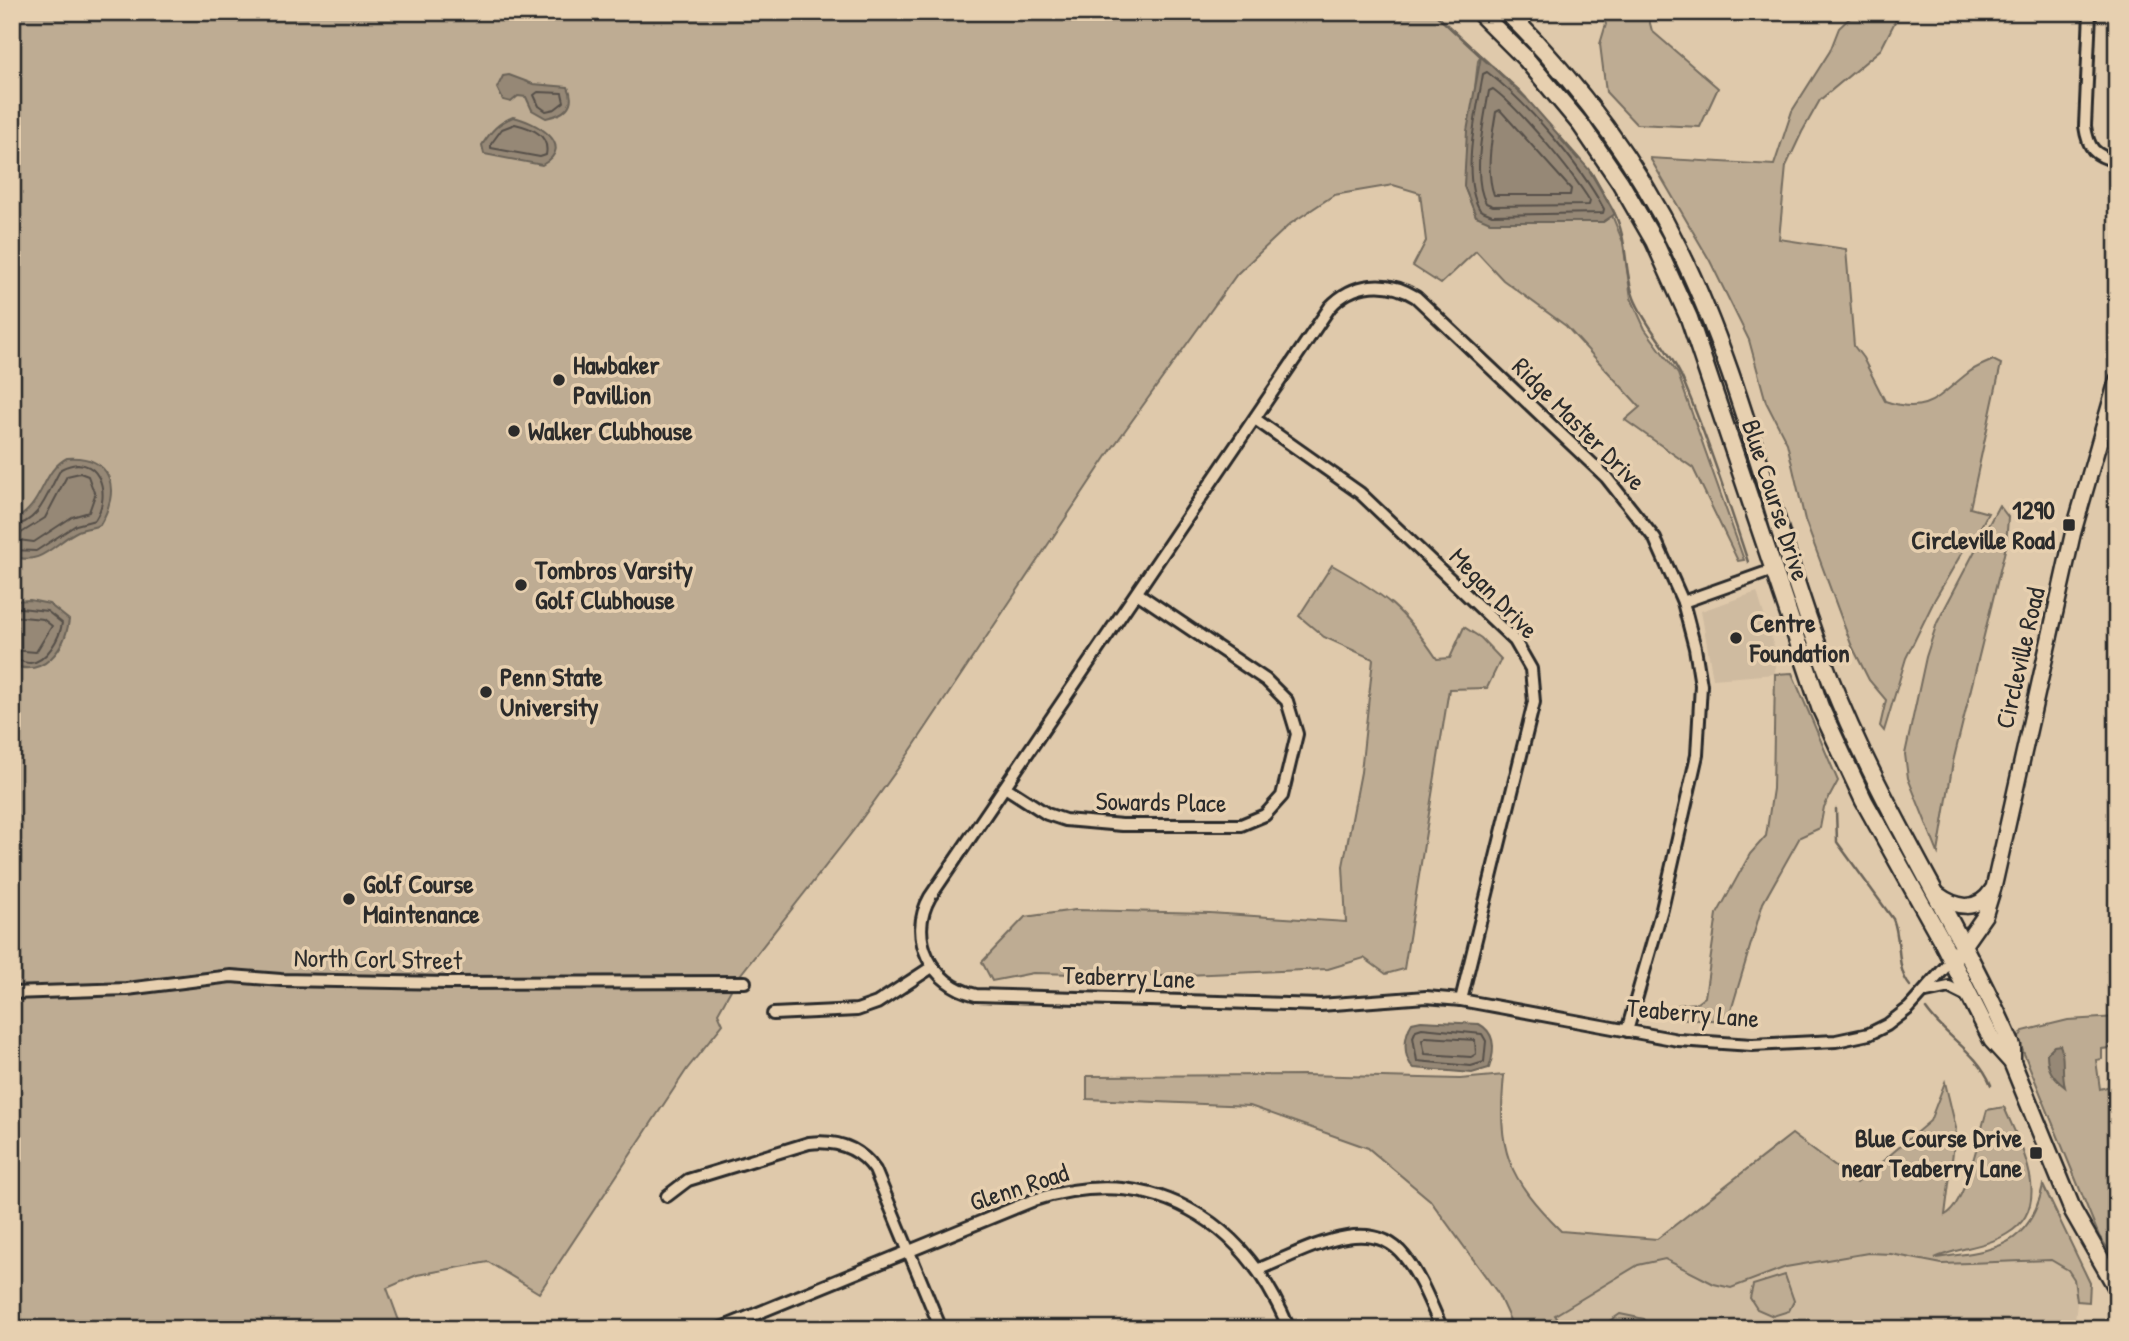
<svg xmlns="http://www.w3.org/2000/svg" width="2129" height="1341" font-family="'Patrick Hand',sans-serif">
  <rect width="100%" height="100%" fill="#dfc9ab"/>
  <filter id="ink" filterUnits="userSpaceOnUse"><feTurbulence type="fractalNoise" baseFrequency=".0143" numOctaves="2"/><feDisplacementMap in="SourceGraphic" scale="14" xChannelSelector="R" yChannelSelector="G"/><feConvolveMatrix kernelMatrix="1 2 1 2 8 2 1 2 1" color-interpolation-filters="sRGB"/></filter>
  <g filter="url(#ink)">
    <g fill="#cfbba0">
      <polygon points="1757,592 1776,654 1775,674 1713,679 1701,611"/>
      <polygon points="1868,1253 1891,1254 1942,1264 2051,1260 2060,1263 2074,1279 2078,1295 2074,1329 1564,1329 1554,1315 1638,1265 1652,1260 1666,1259 1678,1263 1697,1277 1731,1288 1786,1267"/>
    </g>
    <g fill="#beac93" stroke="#746c5f" stroke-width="2">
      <polygon points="12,12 1433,12 1481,56 1478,61 1464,186 1476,216 1603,222 1612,215 1623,242 1631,298 1645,329 1678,374 1744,560 1738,561 1693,468 1625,420 1640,407 1566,326 1503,280 1476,251 1441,284 1413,266 1426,241 1420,193 1393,185 1334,195 1290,224 1237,274 1111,450 909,753 853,831 737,979 718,1013 723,1024 687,1069 539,1293 488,1262 417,1275 387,1288 402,1329 12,1329"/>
      <polygon points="1600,12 1647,12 1652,31 1718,88 1700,127 1636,124 1606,92 1600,44 1606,24"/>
      <path d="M1856 12H1900L1881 49 1820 100 1802 132 1786 166 1779 239 1846 249 1854 346 1863 358 1885 401C1928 416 1938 396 1968 373 1975 367 1985 364 1993 360L2001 364 1970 508 1988 513 1972 544H1967L1935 599 1906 658 1884 731 1880 726 1886 700 1869 680 1851 644 1805 520 1787 443 1766 402 1749 340 1710 261 1650 158 1774 165 1792 111 1830 51 1839 28Z"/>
      <polygon points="1999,505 2008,517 2006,546 1953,762 1938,853 1908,778 1905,754 1926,657 1937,623"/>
      <path d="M1332 565C1385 595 1403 608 1437 659L1450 658 1464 627 1481 638 1501 659 1487 688 1449 689 1404 969 1386 974 1364 958 1328 969 1163 976 1033 973 992 981 982 962 1025 917 1075 910 1210 913 1346 922 1343 866 1361 772 1373 659 1324 637 1299 616Z"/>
      <polygon points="1792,673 1838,781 1824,807 1820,828 1800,837 1763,903 1728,1021 1674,1018 1678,1005 1697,1003 1705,997 1717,914 1750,854 1766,836 1773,789 1775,674"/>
      <polygon points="2117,1017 2117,1047 2102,1049 2102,1059 2096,1060 2100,1089 2117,1084 2117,1261 2099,1236 2018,1039 2023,1031 2068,1020"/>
      <path d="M1304 1075 1460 1079 1504 1075C1497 1151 1507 1177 1561 1231L1657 1239 1792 1134 1857 1183 1930 1121 1945 1082 1956 1128 1945 1215C1965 1207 1980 1132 1987 1110L2004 1107C2019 1143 2056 1206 2007 1234 1986 1247 1957 1248 1935 1258 1992 1251 2030 1249 2043 1185L2090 1283 2089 1302 2077 1301 2074 1279 2068 1270 2051 1260 1942 1264 1891 1254 1868 1253 1786 1267 1731 1288 1714 1284 1665 1259 1638 1265 1555 1315 1564 1329H1514L1497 1292 1430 1200 1368 1148 1250 1106 1087 1099V1076Z"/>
      <polygon points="1785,1275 1794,1301 1789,1311 1773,1316 1757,1309 1750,1298 1753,1285"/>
      <polygon points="1620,1314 1644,1319 1653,1329 1598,1329"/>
    </g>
    <g fill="#968876" stroke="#6b6358" stroke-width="2">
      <polygon points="1481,56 1519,90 1592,173 1615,214 1603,222 1490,222 1476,216 1464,186 1467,131"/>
      <path d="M509 75 533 84 568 87C577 106 563 115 546 118L532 110 526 97 518 96 511 102 503 100 497 88 503 76Z"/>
      <path d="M513 117C534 121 578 145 542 165L484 154 482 145C491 131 498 123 513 117Z"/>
      <path d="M67 458C113 455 121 490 100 525 93 528 85 528 78 531 56 541 40 569 12 555V521C45 506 40 472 67 458Z"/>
      <path d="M30 600 49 604 69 620C65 649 44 678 12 665V601Z"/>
      <path d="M1421 1021 1479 1024C1496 1033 1495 1051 1489 1068L1472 1073 1414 1068C1402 1058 1404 1035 1412 1023Z"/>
      <path d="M2060 1045C2065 1055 2061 1073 2065 1087 2052 1077 2047 1069 2047 1053L2054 1046Z"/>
    </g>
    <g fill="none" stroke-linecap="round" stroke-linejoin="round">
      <g stroke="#565049" stroke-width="2">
        <path d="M1487 72C1527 102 1580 165 1604 209L1603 213 1492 215 1480 210C1460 177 1477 112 1483 74Z"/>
        <path d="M1493 89C1520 109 1572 172 1590 201L1589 205 1493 206 1486 203C1471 178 1484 120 1489 91Z"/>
        <polygon points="538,92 562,93 564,102 555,109 546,111 539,106 534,95"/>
        <path d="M1500 110 1571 189 1570 195H1494C1485 170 1492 137 1496 112Z"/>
        <path d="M515 124C532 128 550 135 546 155L540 157 491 148V144L502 129Z"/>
        <polygon points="80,473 88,476 95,495 89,512 72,517 34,542 18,540 18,535 45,518 67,476"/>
        <path d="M12 526C41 523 48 490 61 469 98 450 113 493 95 520L76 525 36 551 12 550"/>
        <path d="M12 607 47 611 62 623C60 637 47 662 30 663 24 663 18 660 12 659"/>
        <polyline points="12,616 43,619 52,626 36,652 12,650"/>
        <polygon points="1422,1028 1482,1034 1486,1041 1484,1062 1471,1066 1417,1061 1413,1037 1416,1030"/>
        <polygon points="1426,1037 1475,1040 1476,1054 1471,1057 1425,1054 1422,1040"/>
      </g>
      <g stroke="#6b6358" stroke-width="2.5">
        <polyline points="1433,12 1487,62"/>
        <polyline points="1492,66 1526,98"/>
        <polyline points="1559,137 1578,159"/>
        <polyline points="1590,171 1608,202"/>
        <path d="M1613 210C1629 241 1623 269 1634 298 1646 328 1671 351 1683 380 1708 440 1728 501 1748 562"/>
        <path d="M1836 809 1837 842 1893 919C1902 940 1895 968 1910 986"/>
        <path d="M1926 1009C1946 1038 1977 1051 1991 1085"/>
      </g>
      <defs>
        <g id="minor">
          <path d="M2090 12 2085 126C2088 148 2094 156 2117 161"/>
          <polyline points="1255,419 1360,493 1515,641 1531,669 1534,702 1461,1000"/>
          <polyline points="1683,602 1773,570"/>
          <polyline points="1005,787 1047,814 1065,820 1122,825 1241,825 1265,815 1282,796 1297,734 1287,701 1266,680 1137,593"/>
          <polyline points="1926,992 1949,987 1969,997"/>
          <polyline points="12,993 127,989 231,976 281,980 448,983 745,982"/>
          <polyline points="773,1014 857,1010 877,1003 932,967"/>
          <path d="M1627 1031 1662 909 1697 755 1701 685 1695 648 1683 602 1655 539 1606 477 1416 297C1387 279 1353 282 1330 307L930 897C907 937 931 985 976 995L1320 1005 1426 997 1461 1000 1678 1040 1752 1045 1836 1041 1869 1034 1887 1025 1909 1008 1951 961"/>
          <path d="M667 1196 688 1180 809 1143C836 1140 859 1147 875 1170L941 1329"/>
          <path d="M1259 1269C1301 1253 1368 1211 1404 1256 1421 1277 1431 1305 1442 1329"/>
          <path d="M719 1329 1034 1200C1152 1163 1244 1218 1289 1329"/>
        </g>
        <g id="tertiary">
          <path d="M1937 894C1956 908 1977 913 1992 890"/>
          <polyline points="1957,955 1985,915 1994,886 2073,533 2117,380"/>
        </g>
        <g id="secondary">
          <polyline points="1479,12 1526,59 1581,125 1620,182 1654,241 1689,318 1820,707 1864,801 1941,939 1992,1040 2012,1062 2073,1211 2117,1288"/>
          <path d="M1507 12C1576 81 1635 159 1678 247 1746 383 1775 539 1831 681 1881 808 1957 921 2012 1046V1062"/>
        </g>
      </defs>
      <use href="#minor" stroke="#2b2b2b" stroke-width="16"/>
      <use href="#tertiary" stroke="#2b2b2b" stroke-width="19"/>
      <use href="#secondary" stroke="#2b2b2b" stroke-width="21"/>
      <use href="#minor" stroke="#e7d0b0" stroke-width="10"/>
      <use href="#tertiary" stroke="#e7d0b0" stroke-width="14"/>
      <use href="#secondary" stroke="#e7d0b0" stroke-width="16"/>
    </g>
  </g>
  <g fill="#2b2b2b" stroke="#e7d0b0" stroke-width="2.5">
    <circle cx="559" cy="380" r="7"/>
    <circle cx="514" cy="431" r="7"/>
    <rect x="2062" y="518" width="14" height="14" rx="3.5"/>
    <circle cx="521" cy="585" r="7"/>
    <circle cx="1736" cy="638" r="7"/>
    <circle cx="486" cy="692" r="7"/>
    <circle cx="349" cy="899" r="7"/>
    <rect x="2029" y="1146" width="14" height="14" rx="3.5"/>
  </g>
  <g text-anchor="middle" stroke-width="7" stroke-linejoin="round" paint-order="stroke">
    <g font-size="26" font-weight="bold" fill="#2b2b2b" stroke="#e7d0b0" text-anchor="start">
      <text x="573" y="374">Hawbaker<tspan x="573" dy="30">Pavillion</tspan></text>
      <text x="528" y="440">Walker Clubhouse</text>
      <text x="2055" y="519" text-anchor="end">1290<tspan x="2055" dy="30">Circleville Road</tspan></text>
      <text x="535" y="579">Tombros Varsity<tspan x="535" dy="30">Golf Clubhouse</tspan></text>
      <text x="1750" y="632">Centre<tspan x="1750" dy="30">Foundation</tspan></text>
      <text x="500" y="686">Penn State<tspan x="500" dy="30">University</tspan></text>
      <text x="363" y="893">Golf Course<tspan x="363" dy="30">Maintenance</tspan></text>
      <text x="2022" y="1147" text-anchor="end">Blue Course Drive<tspan x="2022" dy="30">near Teaberry Lane</tspan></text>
    </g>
    <g font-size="26" fill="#2b2b2b" stroke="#e7d0b0">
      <text transform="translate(1579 424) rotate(45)" y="9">Ridge Master Drive</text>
      <text transform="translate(1776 500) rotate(72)" y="9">Blue Course Drive</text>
      <text transform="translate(1494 593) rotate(46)" y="9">Megan Drive</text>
      <text transform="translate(2020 658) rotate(-77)" y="9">Circleville Road</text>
      <text transform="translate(1161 802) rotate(1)" y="9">Sowards Place</text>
      <text transform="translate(378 959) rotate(1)" y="9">North Corl Street</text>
      <text transform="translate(1129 977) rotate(2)" y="9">Teaberry Lane</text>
      <text transform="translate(1693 1013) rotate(5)" y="9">Teaberry Lane</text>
      <text transform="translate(1019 1187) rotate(-18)" y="9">Glenn Road</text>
    </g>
  </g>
  <rect width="2129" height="1341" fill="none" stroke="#e7d0b0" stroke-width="42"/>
  <rect x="21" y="21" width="2087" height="1299" fill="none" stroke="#2b2b2b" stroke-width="2.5" filter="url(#ink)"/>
</svg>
